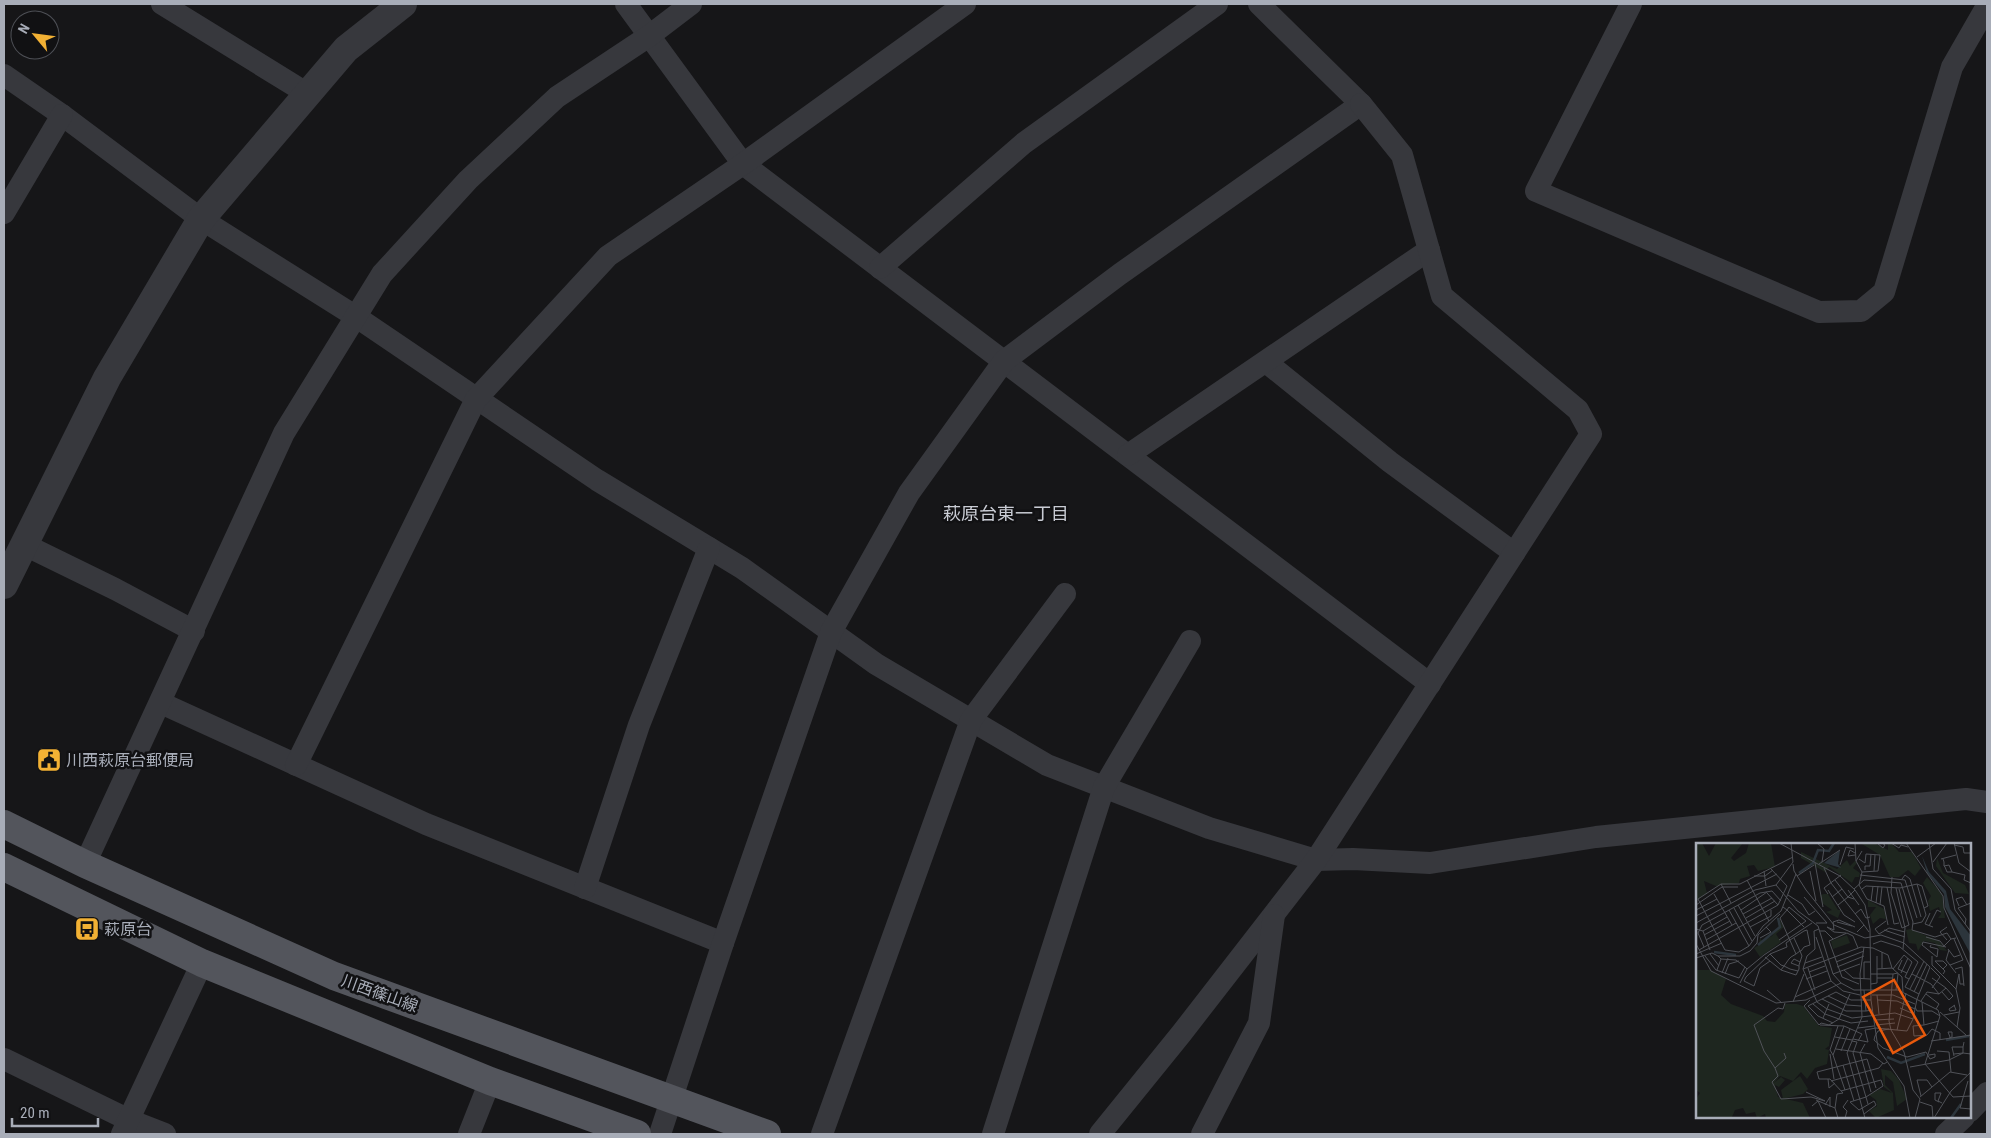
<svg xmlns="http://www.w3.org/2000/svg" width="1991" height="1138" font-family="'Roboto Condensed','Noto Sans JP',sans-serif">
  <rect width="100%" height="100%" fill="#161618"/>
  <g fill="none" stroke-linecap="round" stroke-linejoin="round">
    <g stroke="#37383d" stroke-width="22">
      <polyline points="162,4 308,94"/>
      <polyline points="626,4 743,164 1430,684"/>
      <polyline points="1631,4 1536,191 1819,312 1861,311 1884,292 1952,67 1987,6"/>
      <polyline points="4,75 62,115 201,219 355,316 597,480 742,568 876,664 1047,765 1209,828 1316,860 1353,859 1430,863 1596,837 1966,799 1987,802"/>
      <polyline points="4,213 62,115"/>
      <polyline points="880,268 1024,143 1217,4"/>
      <polyline points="1266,362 1390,462 1514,553"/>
      <polyline points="1128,455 1429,250"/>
      <polyline points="23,544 115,589 194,631"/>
      <polyline points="161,703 426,824 723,943"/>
      <polyline points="296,765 476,399 608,256 743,164 965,4"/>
      <polyline points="85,864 284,433 382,274 468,180 557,97 649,36 691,4"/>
      <polyline points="585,888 639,725 709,548"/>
      <polyline points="4,1059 129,1120 165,1134"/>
      <polyline points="1970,1111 1987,1093"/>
      <polyline points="122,1134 202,963"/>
      <polyline points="469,1134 490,1081"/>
      <polyline points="660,1134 723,943 831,632 909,493 1004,361 1120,274 1361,104 1259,4"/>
      <polyline points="822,1134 971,720 1065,594"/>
      <polyline points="993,1134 1104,787 1190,641"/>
      <polyline points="1100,1134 1181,1034 1316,860 1591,434 1578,410 1442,296 1402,155 1361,104"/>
      <polyline points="1202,1134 1259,1023 1274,915"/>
      <polyline points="1946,1134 1964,1117"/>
    </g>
    <polyline stroke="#37383d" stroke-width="28" points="4,585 107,378 201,219 346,49 403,4"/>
    <g stroke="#53555c" stroke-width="28">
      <polyline points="4,824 85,864 334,976 767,1134"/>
      <polyline points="4,867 202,963 490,1081 637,1134"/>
    </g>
  </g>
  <defs>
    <symbol id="civic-square" viewBox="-11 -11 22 22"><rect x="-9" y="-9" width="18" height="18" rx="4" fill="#f2b134" stroke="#111113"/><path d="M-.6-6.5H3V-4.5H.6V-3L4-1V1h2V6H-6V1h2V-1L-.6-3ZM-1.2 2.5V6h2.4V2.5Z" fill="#111"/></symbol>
    <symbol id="bus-square" viewBox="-11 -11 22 22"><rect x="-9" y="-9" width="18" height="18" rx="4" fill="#f2b134" stroke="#111113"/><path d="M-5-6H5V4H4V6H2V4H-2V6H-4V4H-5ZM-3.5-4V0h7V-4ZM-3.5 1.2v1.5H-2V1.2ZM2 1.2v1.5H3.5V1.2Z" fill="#111"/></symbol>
  </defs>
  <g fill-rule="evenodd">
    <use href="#civic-square" x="35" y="746" width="28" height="28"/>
    <use href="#bus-square" x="73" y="915" width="28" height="28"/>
  </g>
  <g text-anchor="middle" stroke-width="5" stroke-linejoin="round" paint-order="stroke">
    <g font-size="16" fill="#a8adb8" stroke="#111113" text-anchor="start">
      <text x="66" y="766">川西萩原台郵便局</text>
      <text x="104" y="935">萩原台</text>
    </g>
    <g font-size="16" fill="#a8adb8" stroke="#111113">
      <text transform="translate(380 993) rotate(20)" y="6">川西篠山線</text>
    </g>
    <g font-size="18" fill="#c9ccd4" stroke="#111113">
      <text x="1006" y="520">萩原台東一丁目</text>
    </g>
  </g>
  <g transform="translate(1696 843)">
    <rect width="275" height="275" fill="#161618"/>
    <path d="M0 0H6L13 13 20 0H47L35 15 38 18 50 10 53 0H75L79 24 62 28 58 22 51 23 54 33 44 36 43 40 20 43 8 38 11 50 0 58ZM178 0 192 7V0H195L203 9H216L225 25 219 33 212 27 203 34H194L184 12 166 1ZM105 9 141 26 151 17 154 23 159 18 161 20 157 25 164 30 163 34H159L156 40 133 24 129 29 105 15ZM241 15 247 30 269 42 273 51 259 50 240 23ZM231 34 246 51 249 75H242L245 71 243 64 234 68 232 58 235 53 227 40ZM128 51H132L142 67H145L142 75 130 69 136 67 126 60 124 52ZM172 57 188 66 190 76 184 75 177 81 174 72 180 64H172ZM82 74 88 84 80 91 85 99 64 114 58 105 63 102 64 95 66 98 76 93 83 83ZM214 86 243 98 251 108 244 107 239 100 228 98 222 108 220 101 213 100 210 87ZM151 92 154 100 137 106 135 98ZM0 127H14L30 136 25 152 35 161 67 173 71 178 79 179 88 169 89 161H101L107 163 123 183 136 185 133 203 129 206 133 207 131 221 119 225 111 236 105 229 97 238 84 233 78 240 85 234 89 237 83 244 79 242 82 254 107 260 114 275H70L69 271 61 275 59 269 50 271 47 265 39 267 36 274 0 275V256L4 250 0 247ZM185 226 195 228 203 237 211 256 201 263 197 239 189 232V242L197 250 198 267 180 275 173 268 181 263 180 257 173 252 184 246 196 250 188 244ZM104 233 112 246 107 251 87 256 85 247Z" fill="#1e261f"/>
    <path d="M144 7 142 21 145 25 128 20ZM226 13 233 29 250 48 254 66 275 93V112L249 64 248 51 231 30Z" fill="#2c353c"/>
    <path fill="none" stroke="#2c353c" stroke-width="2.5" d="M103 30 117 20 122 7 133 8 138 0M62 102 84 84 82 75M18 109 40 112M250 197 273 193M191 214 205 220 229 211M255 275 265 261"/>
    <path fill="none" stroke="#505258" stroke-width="1" d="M83 0 144 33 159 47 169 62 174 86 175 157 182 205 208 243 214 275M121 0 128 6 126 19M159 0 160 18M181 0 187 5 189 2 186 0M195 0 203 5 205 2 212 4M210 0 247 53 248 65 275 126M233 0 237 26 255 46 259 67 275 89M258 0 263 20 275 29M258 2 267 4 268 10H275M159 12 152 13 154 7 159 10M97 14 44 41H25L2 56 29 107 43 109 53 103 67 83 85 68 100 31M221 14 240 0M163 16 169 20 170 11 184 12 182 28 166 29 163 42 171 56 188 63 192 82M245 16 260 12M247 16 248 19V23L249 24 251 29H256L253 22 248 23M237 19 251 0M119 20 127 64M97 21 98 28 110 47 138 82 169 95 185 92 208 100 234 124 221 156 217 176 199 170 156 175 131 166 121 159 107 126 111 113 119 106 118 88 123 86M123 21 144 7M144 22 150 4 158 6M128 25 135 40 168 82M169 27V23H174L175 11M68 28 70 43M114 28 120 58M178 28 179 12M166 29 160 18 166 8M256 29 269 32 268 37 275 40M164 32 209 37 221 75M58 33H69L77 27M101 33 118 22M196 34 195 50 206 85 213 82 203 46M206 36 209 32 214 36 225 74M51 37 73 78M25 41 35 60M221 41 226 43 232 63 228 65M80 42 102 68 122 83 137 131 145 140 158 147H202L242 167 244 173 229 221 257 254 275 253M80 42 97 19 95 0M191 44 198 81 203 80M200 45 209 85 207 106M158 46 168 37 205 40 217 79 216 87 239 94 251 90 255 96 260 95M166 46 170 43 204 45 221 41 230 72 226 79 217 81M132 47 148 72 159 79M152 47 163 62M71 50 82 62M18 51 36 82M132 51 128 45 145 32M92 52 106 61 113 72 119 68M108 54 131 80H120M136 54 146 46 139 37M158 56 152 54 159 47M175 58 177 43M180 60 182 43M0 62 26 44H42M42 62 59 93M142 62 152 54 146 46M184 62 186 44M263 63 260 56 266 54 271 62M38 65 56 98M0 67 21 56M33 67 53 103M45 67 71 49M234 70 229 81 237 84M47 71 76 55M159 71 165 66 170 75 174 74M0 73 81 31M50 75 79 58M141 79 156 83M0 80 59 47 80 42M269 81 270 76 262 65 275 60M233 83 241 67 245 69M54 84 75 73V67M0 86 7 88 14 107M188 87 209 94M7 88 31 74M124 88H129L137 96M161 89 168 82 173 89M150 90 138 89 131 84 138 87 137 79 143 77 159 84M183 91 193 85 209 89M183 91 179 86 190 78M8 92 34 78M120 94 135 138 147 148 164 152M230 94 244 98 248 103 255 96M64 95 75 89 70 84M98 95 104 108 106 113 103 122V126L100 132 85 127 88 123 93 116 95 114 100 111 104 108H105L108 104 114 102 111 87 108 88 94 97 90 100 91 104 74 111 85 122 88 123 94 126 102 128M10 97 40 80M83 97 110 78 93 64 91 67 87 64M251 97 244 89 251 84M0 101 15 128 80 160 110 157 145 140M177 101 185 98 204 104 222 119 209 144 223 151M235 102 234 104 242 106 241 114 226 102 227 99 250 104M8 104 2 90 6 82 64 50 76 48 85 58M168 104 164 131 166 174 151 210 169 275M162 105 157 93 151 90 133 98 146 134 163 141M252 106 258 114 264 112M3 107 82 62 91 43 75 26M253 107 250 117 260 130M0 111 26 100M14 111 23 123M100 111 84 75 91 67 108 84M9 113 20 127 43 135 49 124 51 126M236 113V122L260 146M69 114 85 127M0 115 16 110 22 113H44L54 108 61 100 62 92 84 71M25 116 40 117 49 124M206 117 202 126 211 130M140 119 168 108M109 120 126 114M254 122 267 117 258 96M103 123 95 120 98 116 104 119M141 124 168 113M112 125 119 147M186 125V109M235 125 244 134 236 145M107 126 165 104 177 105 192 112 196 125 206 134 207 149M181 126 196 125M197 126 208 112 216 119 209 134 213 136M247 126 251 122 247 118H239L249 128 247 131M259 126 266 124 268 143M21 127 25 116 22 113M148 127 157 135 174 136M113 129 129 123M26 130 32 115M202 130 197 131 193 178 195 187 208 209 217 247 224 256 219 275M205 130 212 115M29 131 33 121 43 118M137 131 164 121M175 131H197M216 131 235 141 243 151 250 145 257 153 253 157 246 149M181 135H197M236 135 250 145M110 136 131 128M168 136V119H174M44 140 51 126 68 112 116 80M175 141 181 140V113M58 143 48 138 50 134 74 111M58 143 64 125 74 118M214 146 228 118M71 147 86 160M168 147 170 168 176 167M200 147 202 131M140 149 155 157H175M218 149 231 121M230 151 243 161 240 166M176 152H197L219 161M181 152 183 171M132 153 151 162 165 163M99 154 135 138M126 156 150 168H170M114 157 108 163 123 182 125 180 133 182 143 176 155 180 172 178M182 157 201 158 219 166M225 158 231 149 243 151M97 159 108 131M226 159 228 182 243 178M117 161 129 171 143 176 154 151M258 162 260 167 254 168 253 166 259 162M112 163 140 149M112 163 122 173 137 180M219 164 221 168H236L244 173M204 165 218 171M244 169 270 192M248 172 263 169M127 175 133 161M179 177 198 176M124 182 148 183 166 191 162 198M180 182 199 180M228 182 217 183 218 193 231 192 236 186 244 190V197M148 183 137 212 149 247M261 184 264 165 260 146 263 131 264 141H268M162 185 178 183M193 186 182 188 179 193 178 197 187 205 211 214 230 209 234 216 239 214V211L233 212M201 187 210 150M139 194 156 197M253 195 256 194V189H252L254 194M157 196 172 199 169 187 180 185 211 188 217 176M156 198 161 199 157 210 172 261M235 198 275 192M169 201 164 210 175 249M140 206 175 211 188 221 191 219M145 208 154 186M241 208 253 209 255 229M88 210 90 215 79 225 68 208 58 182 82 165 87 166 89 160M134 211 138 236M258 211 267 210V204M137 212 134 207 142 183M258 213 256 204H267L268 199M171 216 180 245M147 222 158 258M214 224 253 217 267 210 275 211M79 225 82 233 76 239 85 256 115 254 129 258 110 249M132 236 133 245 139 240M135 238 183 225 187 220M272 238 264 265 275 266M145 248 185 237 187 243 170 254 154 259 163 267 178 258 180 262 168 271M225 253 221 237H231L236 244M224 254 254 229 271 232M120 257 139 265M224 259 236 263 237 275M243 259 239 257V250H245L242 258 246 260M129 262 134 254V264M116 263 122 258 130 275M142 275 139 265 141 251 147 250 134 236H123L121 229 171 216M149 275 151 268 147 264 152 257M238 275 255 248 275 229"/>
    <path fill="#e8590c" fill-opacity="0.15" stroke="#e8590c" stroke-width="2.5" d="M198 137 229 192 197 210 167 154Z"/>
    <rect width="275" height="275" fill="none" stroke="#a8adb8" stroke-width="2.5"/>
  </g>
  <rect width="1991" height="1138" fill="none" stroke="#a8adb8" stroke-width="10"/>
  <g transform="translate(35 35) rotate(299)"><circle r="24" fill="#111113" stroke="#4d4f55"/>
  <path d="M0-4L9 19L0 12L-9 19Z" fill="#f2b134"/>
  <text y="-8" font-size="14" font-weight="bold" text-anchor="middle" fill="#a8adb8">N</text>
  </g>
  <path d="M12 1118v8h86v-8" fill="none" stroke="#a8adb8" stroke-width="2.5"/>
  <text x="20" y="1118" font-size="15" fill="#a8adb8" stroke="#111113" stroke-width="4" paint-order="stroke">20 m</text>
</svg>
